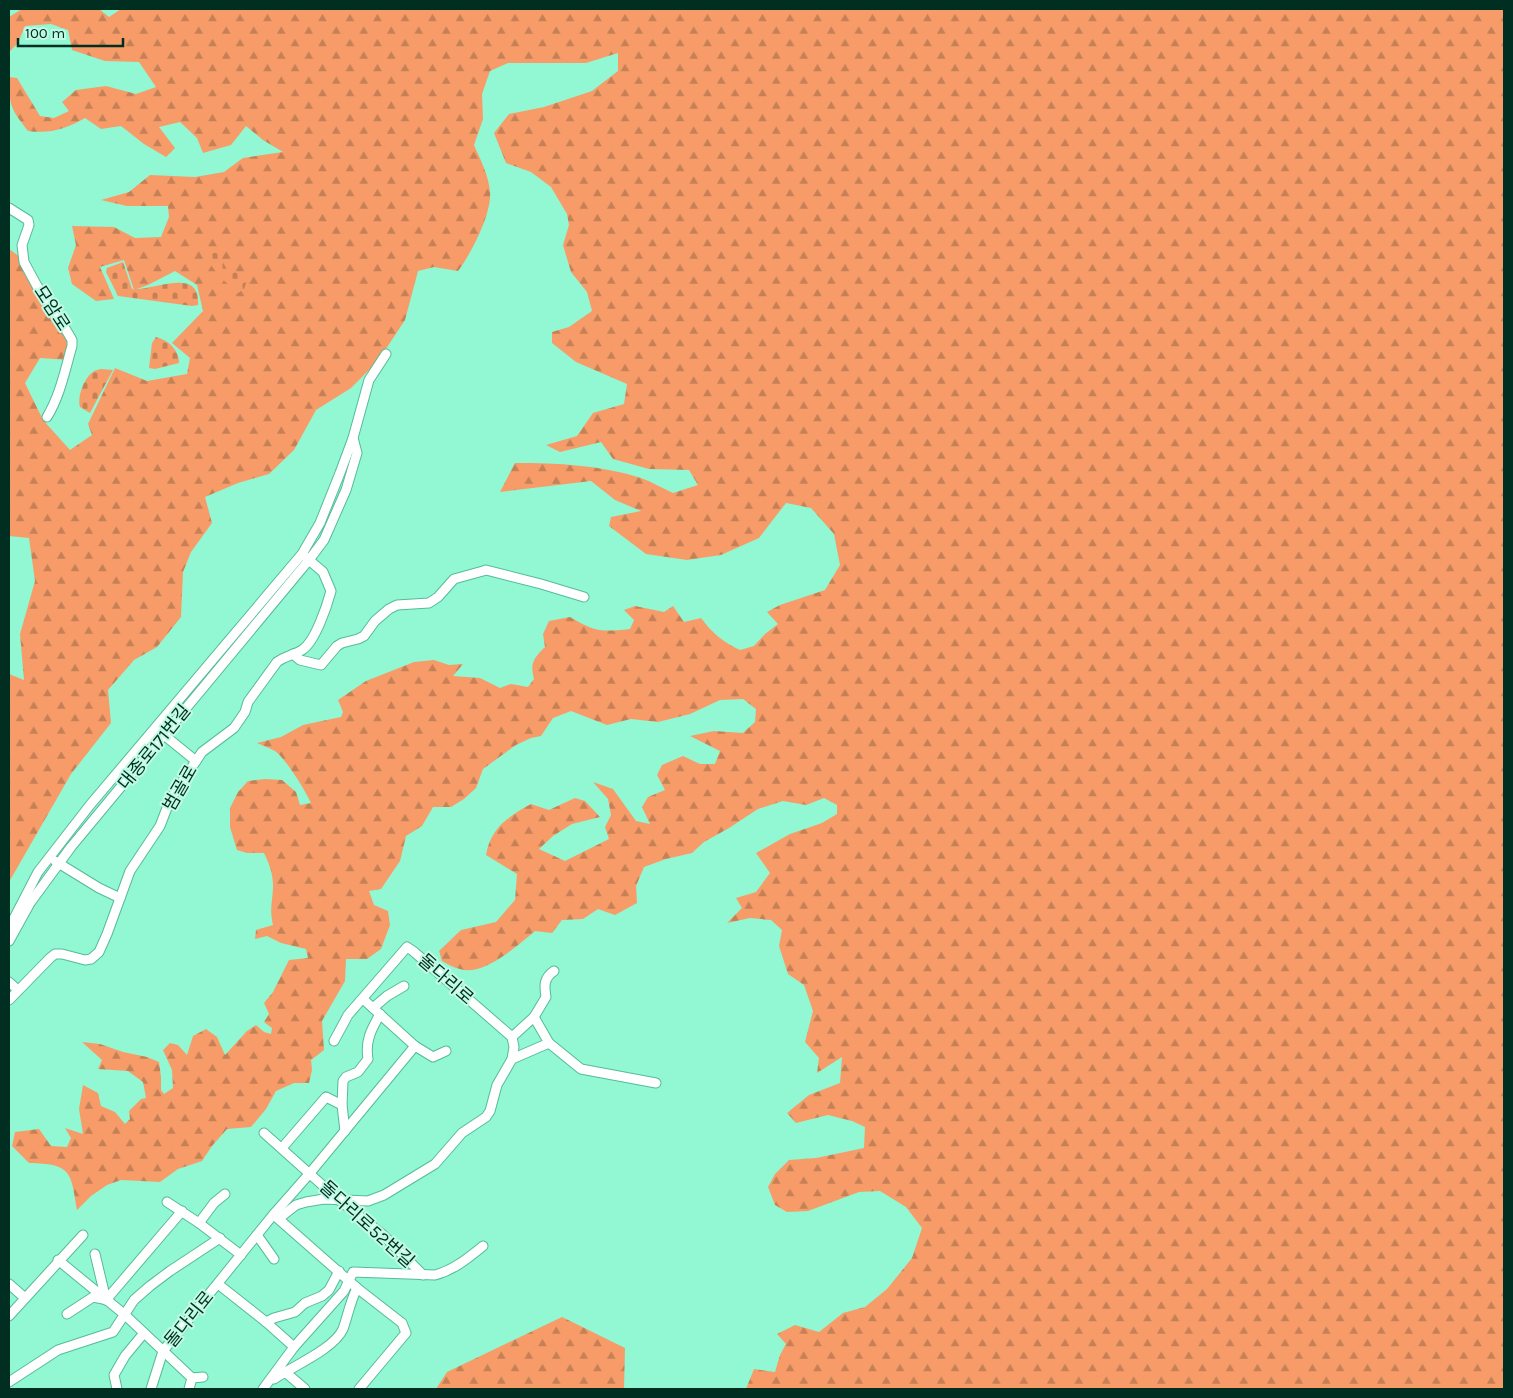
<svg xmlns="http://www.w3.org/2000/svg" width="1513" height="1398" font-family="Karla,'Noto Sans KR',sans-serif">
  <defs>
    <pattern id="forest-firs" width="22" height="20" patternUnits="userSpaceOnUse" patternTransform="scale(1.25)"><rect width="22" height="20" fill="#f79c69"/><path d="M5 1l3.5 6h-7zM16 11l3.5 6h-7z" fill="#c68056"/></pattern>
    <pattern id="cemetery-stones" width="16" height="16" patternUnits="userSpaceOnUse" patternTransform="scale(1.25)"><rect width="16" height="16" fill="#f79c69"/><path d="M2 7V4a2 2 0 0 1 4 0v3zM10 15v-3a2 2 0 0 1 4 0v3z" fill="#c68056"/></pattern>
  </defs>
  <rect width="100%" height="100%" fill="#92f7d3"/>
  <g fill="url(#forest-firs)">
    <path d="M22 9H99L109 17 121 9H1504V1389H746L754 1369 775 1372 780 1355 786 1344 777 1334 795 1325 819 1332 843 1313 865 1307 887 1289 912 1258 922 1228 906 1207 880 1191 859 1192 808 1211 787 1212 775 1205 768 1187 775 1174 789 1160 816 1158 864 1148 865 1127 852 1121 828 1115 796 1123 787 1113 809 1095 840 1083 842 1057 817 1073 819 1058 805 1042 813 1011 804 985 788 974 779 946 782 930 771 920 750 918 727 923 742 908 736 898 756 892 770 873 756 853 790 834 822 823 837 814V805L824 798 806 805 783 801 758 809 729 828 704 842 692 853 666 859 644 867 636 886 637 903 615 915 598 909 583 919 562 920 552 933 535 931C518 945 483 977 460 969 454 968 448 964 442 961L439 951 461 930 496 922 515 900 517 874 486 855C491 827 508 817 531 804L549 810 575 798 585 801 600 817 572 824 553 836 539 849 565 861 609 839 605 827 611 815 608 799 593 782 613 789 636 821 650 824 642 807 648 797 665 790 657 775 662 765 683 756 700 764H715L720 751 690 736 714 731 743 733 755 722 756 709 743 699 720 700 690 714 658 722 631 719 607 725 571 711 553 718 541 736 531 738 516 745 483 769 476 788 464 799 451 807H433L422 826 406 836 400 861 381 889 369 891 374 905 388 911 390 925 381 949 367 959H346L345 981 322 1021 324 1050 311 1060 312 1070 309 1083H294L276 1091 266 1109 251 1127 227 1129 212 1146 202 1161 178 1169 160 1182 121 1180 107 1185 91 1196 77 1210C71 1171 71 1164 29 1163L12 1146 15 1132 39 1129 51 1146 67 1147 71 1138 65 1128 83 1134 79 1109 83 1085 98 1093 101 1106 115 1112 125 1124 130 1119 129 1111 141 1099 146 1098 143 1082 128 1071 98 1069 102 1060 82 1042 100 1044 123 1052 147 1057 159 1062 161 1077V1090L164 1094 173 1088 172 1070 163 1050 170 1043 178 1045 187 1055 193 1036 206 1029 217 1037 225 1055 247 1031 256 1025 264 1032 271 1034 272 1028 264 1022 269 1014 264 1003 273 992 289 960 308 958 306 949 281 943 267 936 255 939 256 930 273 925C269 908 273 901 273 885 273 874 269 863 264 853H247L237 850 230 827V808L238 792 248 781 265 779 282 780 296 792 300 805 311 803C305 790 286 759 275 751 270 748 263 746 257 743L281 737 303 725 341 717 343 712 338 700 366 681 414 662 434 660 449 665 463 664 453 676 480 678 500 688 511 684 528 687 534 679C530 663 533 659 545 647L543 634 549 621 570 617C595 632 601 632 630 629L634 620 624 610 635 606 664 612 673 606 684 622 701 618C712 633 723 642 740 650L754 646 765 634 778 624 767 612 780 605 825 590 840 565 834 534 811 508 786 503 759 538 721 555 687 560 646 554 609 526 611 517 641 511 615 500 591 481 500 492 515 463C558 463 600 465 641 478 652 482 662 488 673 493L698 485 689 470 649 469 613 459 601 442 560 452 546 445 577 436 593 413 624 404 627 384 576 362 552 343V332L569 327 592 311 587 292 571 272 563 245 569 225 567 214 551 187 531 172 506 163 494 133 509 114 544 107 592 91 618 71V53L586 63H508L490 71 482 94 483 119 474 145C480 159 489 176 490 192 492 213 471 254 458 271L434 267 418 271 405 320 378 361 351 388 316 410 294 450 269 474 238 483 205 497 212 523 191 552 183 572 181 617 157 647 134 660 108 690 111 723 71 774 9 882V674L24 680 20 634 35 581 29 538 9 536V249L20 257 40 302 70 328 69 360 40 358 25 383 43 420 70 450 92 435 88 424 115 368 147 381 187 374 190 358 172 343 203 311 197 285 175 271 148 285 134 290 124 260 100 267 114 299 96 301 72 284 68 268 76 245 72 226 114 227 135 238 161 237 169 217 168 206H127L101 200 129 192 150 175 195 177 224 172 243 158 283 152 263 140 246 126 231 145 203 153 197 138 180 122 159 127 175 148 166 157 144 144 121 126 101 129 85 118C65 129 51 134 28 131 11 109 9 106 9 77L17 78 40 116 54 118 69 111 62 102 76 90 106 86 136 94 156 87 139 62 105 61 72 50 68 30 51 24 25 26 18 43 9 52V17Z"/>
    <polygon points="562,1317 625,1348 624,1389 436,1389 447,1372"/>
  </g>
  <g fill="url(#cemetery-stones)">
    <path d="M209 251 219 254 227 270 238 273 247 281 244 289 238 293C226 283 209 268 206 253Z"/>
    <path d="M123 262 132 289C151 292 201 265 198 305L192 306 118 296 106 272 107 268Z"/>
    <path d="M156 337C168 340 179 350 179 363L155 369 149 368 152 343Z"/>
    <path d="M101 369 113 370 90 413 80 407C77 397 84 378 93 372 95 370 98 370 101 369Z"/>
  </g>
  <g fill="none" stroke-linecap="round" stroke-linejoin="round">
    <defs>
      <g id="street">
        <path d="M9 208 28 220 29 225 22 245 24 262 37 286 53 308 72 340V346C65 370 60 396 47 417"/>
        <polyline points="306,557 309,560 324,540 346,490 357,453 353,438"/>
        <polyline points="293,654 300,660 321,665 337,646 342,643 358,639 364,636 375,621 389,609 397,605 429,603 438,597 454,579 483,571 486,570 541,584 584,597"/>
        <polyline points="164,735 196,761"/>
        <polyline points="55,861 99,888 120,898"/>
        <polyline points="9,928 38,872 90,805 302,554 320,523 340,473 353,438 369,380 386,354"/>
        <path d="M9 941 30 903 71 847 309 560 323 572 331 591C327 606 315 642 302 650 294 655 285 656 277 662L248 702 245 712 234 728 202 752 170 800 160 826 130 871 107 934 99 952 91 959 85 960 62 954H55L50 958 9 1000"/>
        <polyline points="9,982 18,990"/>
        <polyline points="363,999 415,1046 433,1057 446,1051"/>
        <polyline points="373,1008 387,996 404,986"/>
        <polyline points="534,1017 549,1043 581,1069 656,1083"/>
        <path d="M512 1037 534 1017 546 997C544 985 544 978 554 971"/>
        <polyline points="334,1041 348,1015 407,947 413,951 512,1037"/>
        <polyline points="512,1059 549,1043"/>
        <path d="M345 1131 342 1105 343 1081 346 1077 358 1072 368 1059C365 1041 371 1030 380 1014"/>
        <polyline points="264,1133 339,1200 382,1234 423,1275"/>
        <polyline points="282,1148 326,1097 342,1105"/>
        <polyline points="167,1202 199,1223 241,1255"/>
        <polyline points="275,1213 282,1216 296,1205 306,1202 324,1199 368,1201 384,1195 435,1164 462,1133 486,1117 490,1111 497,1085 512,1059 514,1047 512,1037"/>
        <polyline points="274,1215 357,1288 402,1323 406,1333 359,1389"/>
        <polyline points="199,1223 214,1203 225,1194"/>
        <polyline points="257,1235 274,1259"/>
        <polyline points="95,1254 106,1300"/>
        <polyline points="58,1260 124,1314 192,1378 189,1389"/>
        <polyline points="9,1284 25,1298"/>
        <polyline points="218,1284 266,1322 294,1347"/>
        <polyline points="106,1300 182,1211"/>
        <polyline points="67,1314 93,1297 103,1299"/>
        <polyline points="9,1316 83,1235"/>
        <polyline points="266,1322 274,1318 295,1312 305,1303 322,1296 329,1290 339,1271"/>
        <polyline points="284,1371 305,1389"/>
        <polyline points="192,1378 203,1377"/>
        <path d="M274 1379C293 1366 334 1349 343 1329 348 1315 350 1302 357 1288"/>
        <polyline points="9,1382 58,1350 113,1332 134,1300 150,1286 170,1271 220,1238"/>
        <polyline points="117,1389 114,1375 125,1356 144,1333"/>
        <polyline points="151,1389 163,1351 273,1215 310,1173 415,1046"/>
        <path d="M263 1389 294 1347 344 1291 353 1272 435 1275C454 1270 468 1258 483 1246"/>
      </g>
    </defs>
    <use href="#street" stroke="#55bb9a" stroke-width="11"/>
    <use href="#street" stroke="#fff" stroke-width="9"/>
  </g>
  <g text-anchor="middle" stroke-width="4" stroke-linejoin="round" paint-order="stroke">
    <g font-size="18" fill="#002e21" stroke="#c2fbe5">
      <text transform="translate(52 308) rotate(57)" y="6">모암로</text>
      <text transform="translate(154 747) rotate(-51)" y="6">대종로171번길</text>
      <text transform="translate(180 788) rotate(-60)" y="6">범골로</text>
      <text transform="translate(446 979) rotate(41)" y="6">돌다리로</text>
      <text transform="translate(367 1224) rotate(42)" y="6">돌다리로52번길</text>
      <text transform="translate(189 1319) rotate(-51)" y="6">돌다리로</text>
    </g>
  </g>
  <rect width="1513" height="1398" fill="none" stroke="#002e21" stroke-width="20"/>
  <path d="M18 38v8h105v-8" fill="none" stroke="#002e21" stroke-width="2.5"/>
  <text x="25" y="38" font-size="15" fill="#002e21" stroke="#c2fbe5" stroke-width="4" paint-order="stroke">100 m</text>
</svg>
